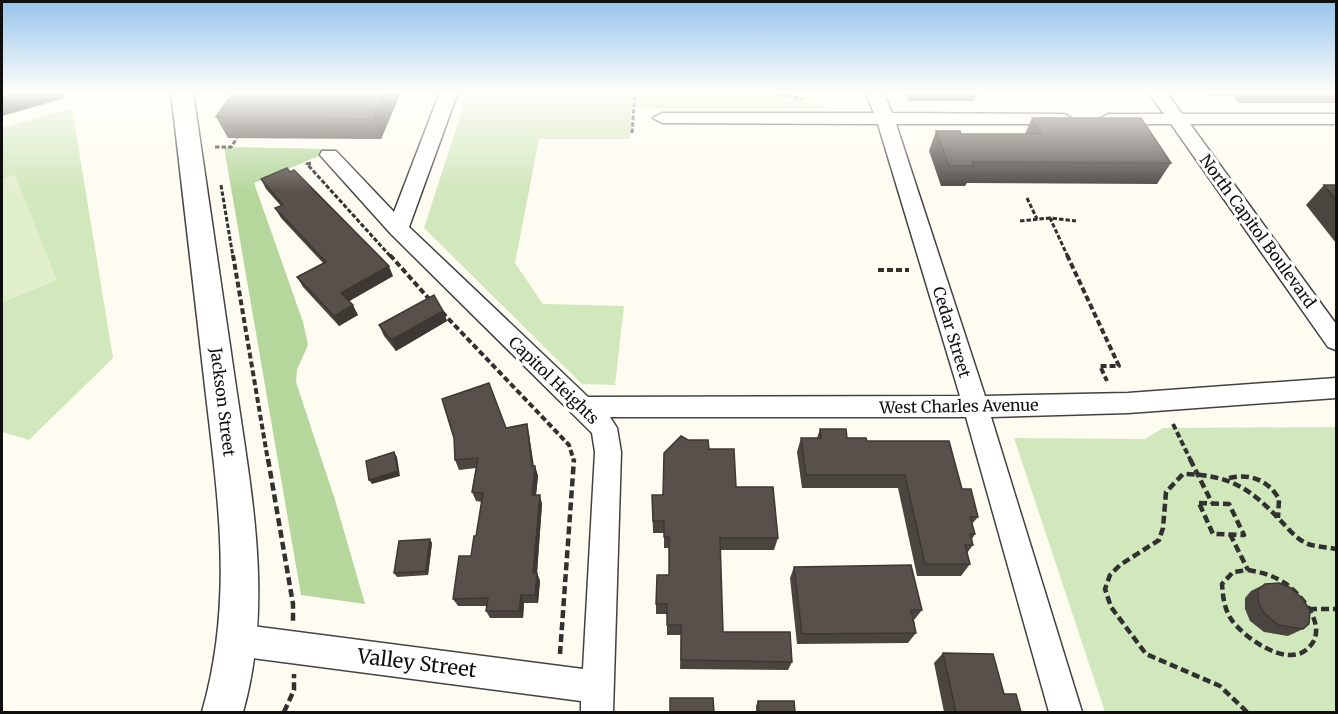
<svg xmlns="http://www.w3.org/2000/svg" width="1338" height="714" font-family="Merriweather,serif">
  <rect width="100%" height="100%" fill="#fefcf1"/>
  <g fill="#d1e7bc">
    <polygon points="468,92 632,92 630,139 539,139 515,263 543,304 624,306 615,385 582,384 424,228"/>
    <polygon points="638,92 755,92 832,108 637,108"/>
    <polygon points="72,108 113,358 29,440 2,432 2,128"/>
    <polygon points="1336,427 1336,712 1105,712 1014,438 1145,439 1163,428"/>
  </g>
  <polygon fill="#b5d79c" points="224,147 336,149 254,183 303,322 308,345 297,370 296,382 335,500 365,604 301,595"/>
  <polygon fill="#e2efcd" points="15,174 57,280 2,303 2,179"/>
  <g fill="none" stroke-linecap="round" stroke-linejoin="round">
    <defs>
      <g id="minor">
        <polygon points="440,92 458,92 409,227 588,397 960,396 878,124 662,123 653,118 662,113 874,113 865,92 883,92 892,113 1064,114 1073,119 1064,124 896,124 985,396 1128,393 1336,378 1336,398 1128,413 991,417 1082,712 1049,712 966,417 610,417 617,428 621,452 613,712 581,712 581,701 237,656 226,651 221,640 226,629 237,624 583,669 595,452 592,433 391,234 320,155 322,151 336,151 394,212"/>
        <polygon points="1148,92 1166,92 1182,114 1336,114 1336,124 1190,124 1336,324 1336,350 1328,347 1171,124 1108,124 1099,119 1108,114 1164,114"/>
      </g>
      <path id="tertiary" d="M171 92H193C207 188 221 284 235 380 251 491 274 602 243 712H202C235 597 217 493 204 378 193 282 182 187 171 92Z"/>
    </defs>
    <use href="#minor" stroke="#424242" stroke-width="3"/>
    <use href="#tertiary" stroke="#424242" stroke-width="3"/>
    <g stroke="#313131" stroke-width="3" stroke-dasharray="4.5 2" stroke-linecap="butt">
      <polyline points="769,92 803,99"/>
      <polyline points="632,133 635,92"/>
      <polyline points="215,147 231,147 237,138"/>
      <polyline points="311,163 307,164 391,257"/>
      <polyline points="221,185 233,257"/>
      <polyline points="1027,198 1037,219"/>
      <polyline points="1020,221 1050,218"/>
      <polyline points="1068,257 1050,218 1076,221"/>
    </g>
    <g stroke="#313131" stroke-width="4" stroke-dasharray="6 3" stroke-linecap="butt">
      <polyline points="233,255 268,461"/>
      <polyline points="390,255 430,300"/>
      <polyline points="1067,255 1119,366 1100,366 1107,381"/>
      <polyline points="878,270 909,270"/>
      <polyline points="442,312 569,445 574,461"/>
      <polyline points="1173,424 1191,461"/>
    </g>
    <g stroke="#313131" stroke-width="4.5" stroke-dasharray="8 4" stroke-linecap="butt">
      <polyline points="268,459 293,604 293,621"/>
      <polyline points="1190,459 1212,503"/>
      <path d="M1229 478C1250 473 1268 480 1279 499L1278 518"/>
      <polygon points="1199,503 1229,504 1244,535 1213,534"/>
      <polyline points="1230,534 1248,570"/>
      <path d="M1248 570C1260 572 1272 575 1283 582 1302 594 1332 630 1306 650 1285 667 1243 637 1231 619 1224 608 1223 597 1222 584L1233 572Z"/>
      <polyline points="1309,609 1336,609"/>
      <polyline points="560,654 574,459"/>
      <polyline points="284,712 294,690 294,674"/>
      <path d="M1247 712 1220 686 1146 654 1111 607 1105 589 1110 575 1120 565 1159 540 1163 528 1166 492 1183 474C1229 475 1249 487 1280 520 1288 528 1297 540 1308 544 1317 547 1327 547 1336 549"/>
    </g>
    <use href="#minor" fill="#fff" fill-rule="evenodd"/>
    <use href="#tertiary" fill="#fff" fill-rule="evenodd"/>
  </g>
  <g fill="#4b4540">
    <polygon points="401,92 381,139 228,138 216,117"/>
    <polygon points="906,92 978,92 974,101 909,101"/>
    <polygon points="1205,92 1336,92 1336,103 1238,103 1233,96 1209,96"/>
    <polygon points="1032,118 1171,163 1157,184 967,183 965,186 941,186 929,151 936,131 961,134 1025,134"/>
    <polygon points="261,179 393,276 349,301 358,315 339,326 303,287 297,277 323,263 281,218 275,208 281,206 266,189"/>
    <polygon points="1324,185 1336,185 1336,243 1306,205"/>
    <polygon points="443,311 447,321 396,351 384,336 379,325"/>
    <polygon points="506,428 529,434 534,466 535,466 538,476 536,495 542,504 537,573 540,581 538,603 524,603 523,618 490,618 486,611 487,606 458,606 453,599 471,556 476,536 482,502 476,501 472,492 476,468 459,470 455,460"/>
    <polygon points="820,429 847,438 867,441 962,489 978,517 972,524 975,534 972,539 973,545 967,553 970,564 961,576 917,576 898,488 802,488 797,452 801,438 817,438"/>
    <polygon points="709,449 736,487 778,538 774,550 720,550 723,632 792,662 788,670 680,669 681,635 667,635 667,614 656,614 656,604 669,575 669,548 664,548 664,533 653,533 652,495 663,495"/>
    <polygon points="432,543 428,575 397,577 394,573"/>
    <polygon points="794,567 922,610 914,620 916,633 908,643 797,644 790,578"/>
    <polygon points="1265,584 1303,629 1288,636 1264,632 1250,621 1245,609 1245,598 1251,591"/>
    <polygon points="943,653 1004,694 1021,712 944,712 934,663"/>
    <polygon points="758,701 795,712 756,712 756,706"/>
  </g>
  <g fill="#3d3834">
    <polygon points="2,92 63,92 65,98 2,116"/>
    <polygon points="385,92 401,92 381,139 373,119"/>
    <polygon points="389,266 393,276 346,303 341,293"/>
    <polygon points="353,305 358,315 339,326 334,316"/>
    <polygon points="443,311 447,321 396,351 391,340"/>
    <polygon points="527,424 529,434 534,473 535,466 538,476 535,504 532,495"/>
    <polygon points="394,452 397,457 400,476 372,484 369,480"/>
    <polygon points="540,495 542,504 537,573 540,581 538,603 535,595 533,573"/>
    <polygon points="430,539 432,543 428,575 426,571"/>
    <polygon points="521,595 524,603 523,618 519,611"/>
  </g>
  <g fill="#57504b" stroke="#3d3834" stroke-width="1.5">
    <polygon points="233,92 385,92 373,119 216,117"/>
    <polygon points="1032,118 1141,118 1171,163 972,162 974,166 949,166 936,131 960,131 961,134 1041,134"/>
    <polygon points="287,168 290,172 294,170 389,266 341,293 353,305 334,316 297,277 326,262 275,208 283,205 261,179"/>
    <polygon points="1324,185 1336,185 1336,200"/>
    <polygon points="434,295 443,311 391,340 379,325"/>
    <polygon points="489,383 506,428 527,424 532,466 535,466 532,495 540,495 533,573 537,573 535,595 521,595 519,611 486,611 488,598 453,599 459,556 471,556 474,536 476,536 483,493 472,492 478,458 455,460 454,438 442,399"/>
    <polygon points="820,429 846,429 847,438 866,438 867,441 949,441 962,489 971,489 978,517 970,517 975,534 970,534 973,545 965,545 970,564 925,564 905,475 806,475 801,438 821,438"/>
    <polygon points="681,436 688,440 708,440 709,449 734,449 736,487 773,487 778,538 720,538 723,632 790,632 792,662 681,660 681,625 667,625 667,604 656,604 657,575 669,575 669,537 664,537 664,521 653,521 652,495 663,495 664,453"/>
    <polygon points="394,452 398,471 369,480 366,461"/>
    <polygon points="430,539 426,571 394,573 399,541"/>
    <polygon points="911,565 922,610 911,610 916,633 802,634 794,567"/>
    <polygon points="1279,583 1291,588 1303,599 1310,611 1309,624 1303,629 1278,625 1264,613 1258,601 1258,590 1265,584"/>
    <polygon points="943,653 993,654 1004,694 1016,694 1021,712 956,712"/>
    <polygon points="670,698 713,698 714,712 665,712 670,712"/>
    <polygon points="758,701 794,701 795,712 759,712"/>
  </g>
  <linearGradient id="sky" x2="0" y2="1"><stop stop-color="#95c4ec"/><stop offset="0.48" stop-color="#fffef9"/><stop offset="1" stop-color="#fffef9" stop-opacity="0"/></linearGradient>
  <rect width="1338" height="192" fill="url(#sky)"/>
  <g text-anchor="middle" stroke-width="6" stroke-linejoin="round" paint-order="stroke">
    <g font-size="16" fill="#0f0f0f" stroke="#fff">
      <text transform="translate(1258 231) rotate(54)" y="6">North Capitol Boulevard</text>
      <text transform="translate(952 332) rotate(73)" y="6">Cedar Street</text>
      <text transform="translate(554 380) rotate(44)" y="6">Capitol Heights</text>
      <text transform="translate(223 402) rotate(83)" y="6">Jackson Street</text>
      <text transform="translate(959 406) rotate(-1)" y="6">West Charles Avenue</text>
    </g>
    <g font-size="20" fill="#0f0f0f" stroke="#fff">
      <text transform="translate(417 663) rotate(7)" y="7">Valley Street</text>
    </g>
  </g>
  <rect width="1338" height="714" fill="none" stroke="#0f0f0f" stroke-width="6"/>
</svg>
